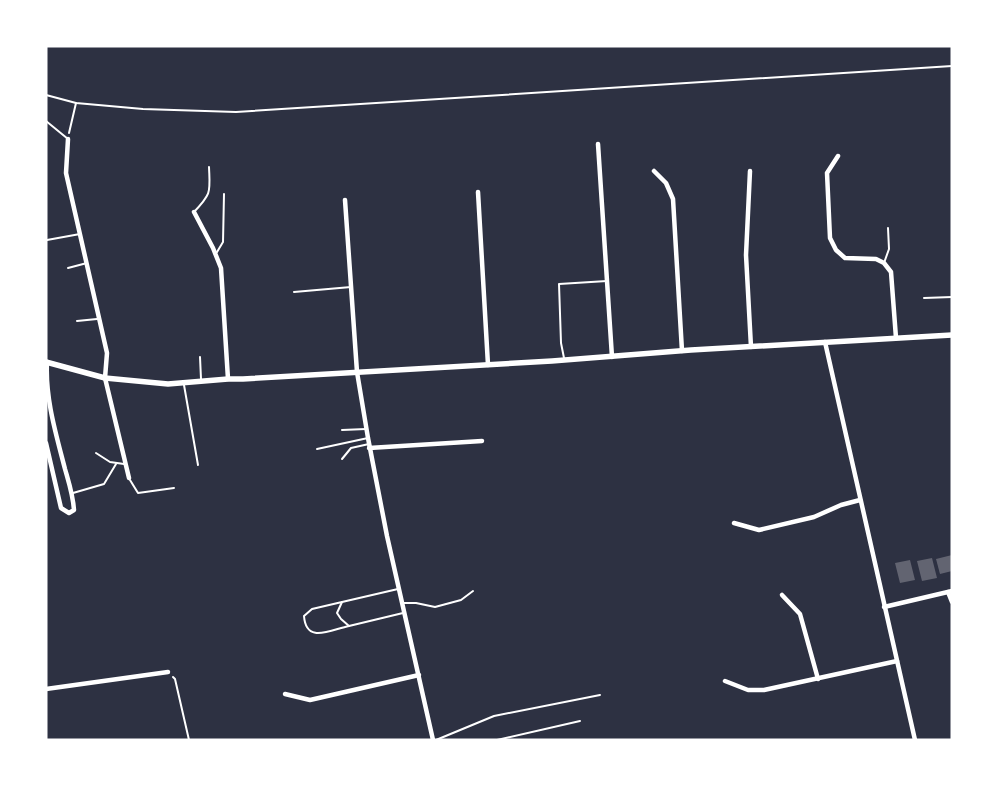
<svg xmlns="http://www.w3.org/2000/svg" width="998" height="786" font-family="'PT Serif',serif">
  <rect width="100%" height="100%" fill="#2d3142"/>
  <g fill="#626471">
    <polygon points="952,555 952,571 940,574 936,559"/>
    <polygon points="932,558 937,578 922,581 917,561"/>
    <polygon points="910,560 915,580 900,583 895,563"/>
  </g>
  <g fill="none" stroke-linecap="round" stroke-linejoin="round">
    <g stroke="#fff" stroke-width="2">
      <polyline points="46,95 76,103 143,109 236,112 952,66"/>
      <polyline points="69,133 76,103"/>
      <polyline points="173,677 175,679 189,740"/>
    </g>
    <g stroke="#fff" stroke-width="2">
      <polyline points="46,121 68,139"/>
      <path d="M194 212C212 193 210 192 209 167"/>
      <polyline points="47,240 80,234"/>
      <polyline points="217,252 223,242 224,194"/>
      <polyline points="884,263 889,249 888,228"/>
      <polyline points="68,268 87,263"/>
      <polyline points="294,292 351,287"/>
      <polyline points="924,298 952,297"/>
      <polyline points="77,321 97,319"/>
      <polyline points="200,357 201,379"/>
      <polyline points="564,358 561,343 559,284 607,281"/>
      <polyline points="184,385 198,465"/>
      <polyline points="342,430 366,429"/>
      <polyline points="317,449 368,438"/>
      <polyline points="96,453 110,462 124,464"/>
      <polyline points="342,459 351,448 369,444"/>
      <polyline points="130,480 138,493 174,488"/>
      <polyline points="73,493 104,484 116,464"/>
      <polyline points="398,589 342,602 337,613 341,619 349,626 403,613"/>
      <path d="M342 602 312 609 304 616C306 644 330 630 349 626"/>
      <polyline points="403,603 416,603 435,607 461,600 473,591"/>
      <polyline points="436,740 494,716 600,695"/>
      <polyline points="497,740 580,721"/>
    </g>
    <g stroke="#fff" stroke-width="4.5">
      <polyline points="68,139 66,173 107,353 105,378 129,478"/>
      <polyline points="598,144 612,357"/>
      <polyline points="838,156 827,173 830,238 836,250 845,258 876,259 884,263 891,272 896,338"/>
      <polyline points="654,171 666,183 673,199 682,351"/>
      <polyline points="750,171 746,255 751,347"/>
      <polyline points="478,192 488,365"/>
      <polyline points="345,200 357,372 368,438 387,536 433,740"/>
      <polyline points="194,212 213,248 221,268 228,379"/>
      <polyline points="825,342 915,740"/>
      <path d="M46 443 61 508 69 513 74 510C73 495 69 483 65 469 56 434 45 398 47 362"/>
      <polyline points="369,448 482,441"/>
      <polyline points="734,523 759,530 814,517 841,505 860,500"/>
      <polyline points="948,592 952,602"/>
      <polyline points="782,595 800,614 818,679"/>
      <polyline points="884,607 952,591"/>
      <polyline points="725,681 748,690 764,690 897,661"/>
      <polyline points="46,689 168,672"/>
      <polyline points="285,694 310,700 419,675"/>
    </g>
    <polyline stroke="#fff" stroke-width="5.5" points="46,362 105,378 168,384 228,379 243,379 552,361 691,350 952,335"/>
  </g>
  <rect width="998" height="786" fill="none" stroke="#ffffff" stroke-width="95"/>
</svg>
